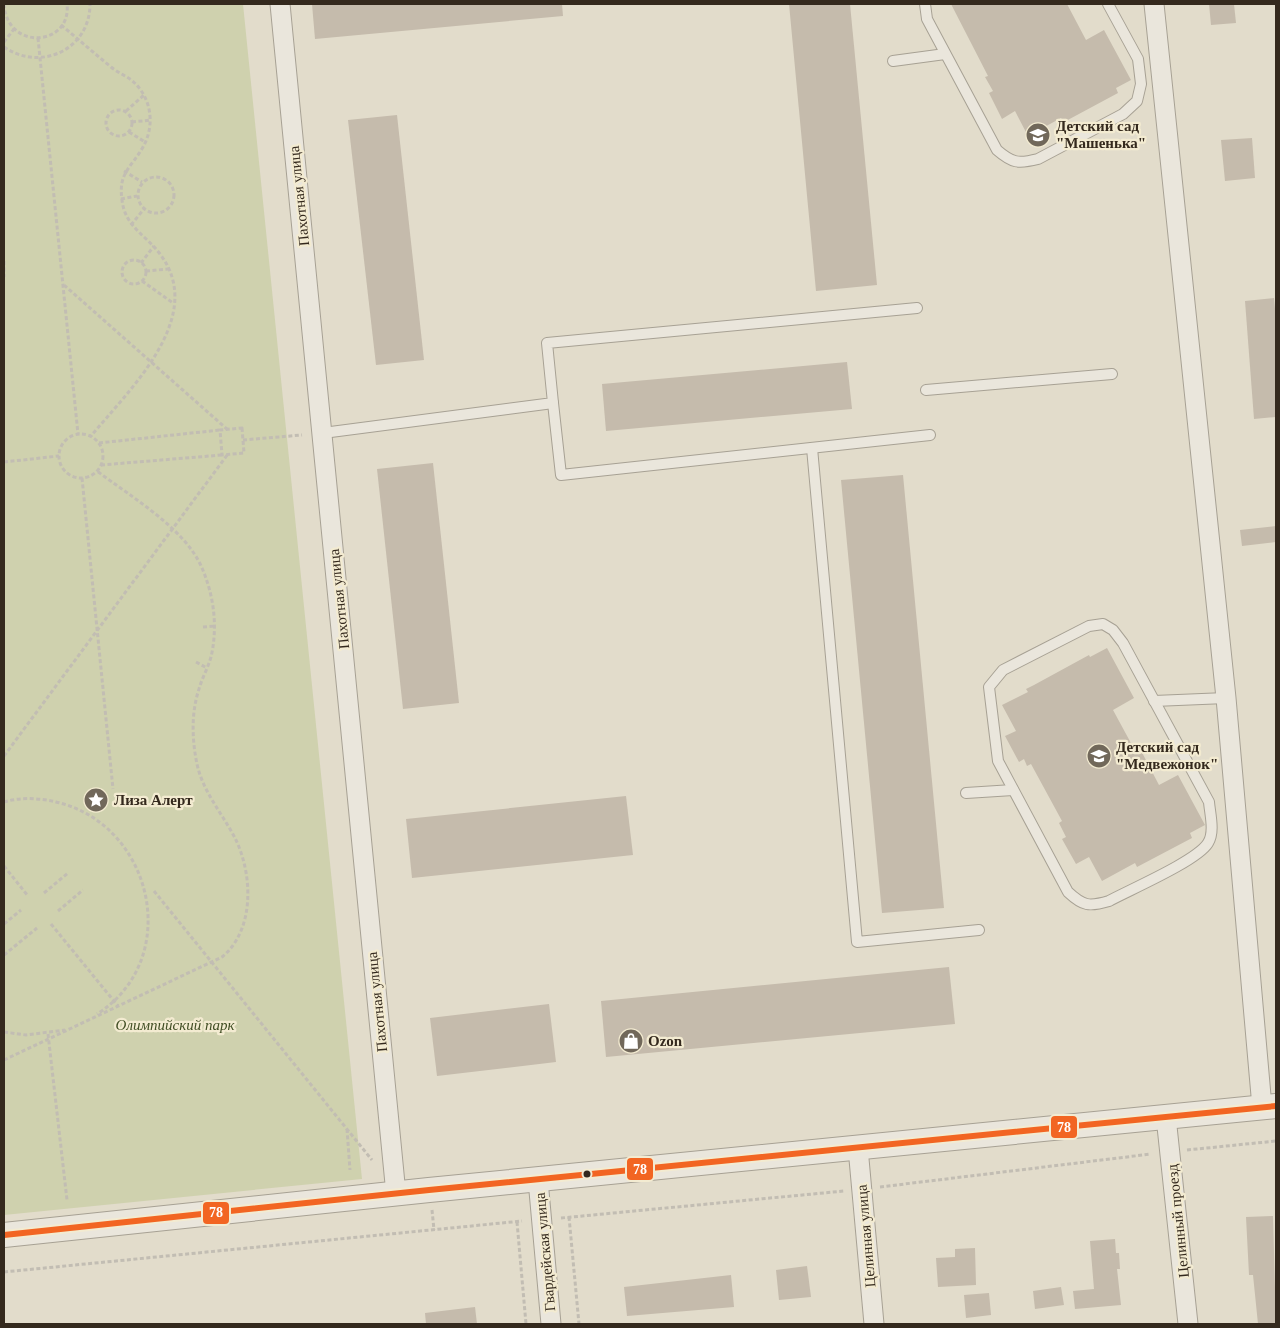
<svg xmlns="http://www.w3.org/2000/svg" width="1280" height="1328" font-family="Georgia,serif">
  <rect width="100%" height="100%" fill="#e2dccb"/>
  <polygon fill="#cfd1ae" points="4,4 243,4 362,1179 4,1215"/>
  <g fill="#c5bbac">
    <polygon points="312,4 562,4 563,16 315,39"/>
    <polygon points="789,4 850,4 877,285 816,291"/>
    <polygon points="951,4 1067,4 1086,40 1104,30 1131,80 1116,88 1118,93 1064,122 1061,118 1028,136 1015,111 1002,119 989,93 993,91 985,77 988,76"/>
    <polygon points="1209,4 1234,4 1236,23 1211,25"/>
    <polygon points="397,115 424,360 376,365 348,120"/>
    <polygon points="1252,138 1255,178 1225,181 1221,140"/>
    <polygon points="1274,298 1276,319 1276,417 1254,419 1245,301"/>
    <polygon points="847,362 852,409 606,431 602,384"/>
    <polygon points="433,463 459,703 403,709 377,469"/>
    <polygon points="903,475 944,908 882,913 841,480"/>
    <polygon points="1276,526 1276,542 1242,546 1240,530"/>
    <polygon points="1107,648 1134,698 1113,710 1132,745 1137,743 1159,785 1178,775 1205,825 1190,833 1192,838 1137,867 1135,863 1102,881 1089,857 1076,864 1062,839 1066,837 1059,823 1062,821 1031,764 1027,766 1024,759 1019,762 1005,736 1016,731 1002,705 1028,692 1026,689 1034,685 1089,655 1090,657"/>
    <polygon points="626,796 633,855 412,878 406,819"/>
    <polygon points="949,967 955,1024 606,1057 601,1001"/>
    <polygon points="549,1004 556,1062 437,1076 430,1018"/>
    <polygon points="1273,1216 1276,1324 1258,1324 1253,1275 1249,1275 1246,1217"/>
    <polygon points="1115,1239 1116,1253 1119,1253 1120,1269 1117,1269 1121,1305 1075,1309 1073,1291 1094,1289 1090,1241"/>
    <polygon points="975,1248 976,1285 938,1287 936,1258 955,1257 955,1249"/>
    <polygon points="807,1266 811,1297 779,1300 776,1270"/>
    <polygon points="731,1275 734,1307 627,1316 624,1287"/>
    <polygon points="1061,1287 1064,1305 1035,1309 1033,1291"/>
    <polygon points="989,1293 991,1315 966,1318 964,1295"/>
    <polygon points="475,1307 477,1324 426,1324 425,1313"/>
  </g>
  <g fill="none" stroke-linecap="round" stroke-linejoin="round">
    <defs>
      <g id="service">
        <path d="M925 4 927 19 997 150C1012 163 1018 164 1038 159L1123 114 1137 101 1141 84 1138 59 1108 4"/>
        <polyline points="893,61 945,54"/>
        <polyline points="926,390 1112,374"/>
        <polyline points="553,403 561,475 930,435"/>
        <polyline points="323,433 553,403 547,343 917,308"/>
        <polyline points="812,448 857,942 979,930"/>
        <path d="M1103 624 1113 630 1123 643 1209 802C1210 814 1215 832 1208 843 1197 861 1129 890 1109 901 1089 907 1083 906 1068 892L998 761 989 687 1003 670 1089 626Z"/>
        <polyline points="1154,701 1226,698"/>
        <polyline points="966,793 1013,790"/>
      </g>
      <g id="minor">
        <polyline points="280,4 396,1194"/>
        <polyline points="1154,4 1226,698 1262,1107"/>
        <polyline points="1166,1117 1188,1324"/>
        <polyline points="858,1148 874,1324"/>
        <polyline points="538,1180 551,1324"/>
      </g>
      <polyline id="tertiary" points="4,1235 429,1190 1276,1106"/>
    </defs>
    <use href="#service" stroke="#a7a194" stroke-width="12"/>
    <use href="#minor" stroke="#a7a194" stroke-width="21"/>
    <use href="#tertiary" stroke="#a7a194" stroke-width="26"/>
    <g stroke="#c2bdb3" stroke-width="3" stroke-dasharray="4 2.5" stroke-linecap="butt">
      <path d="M4 4C7 52 72 46 67 4"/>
      <path d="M61 25C78 39 94 53 111 67 117 72 124 75 130 79 151 95 156 124 143 147 131 168 118 173 122 200 125 227 146 235 160 254 208 317 128 391 91 436"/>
      <polyline points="38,38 78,434"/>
      <polyline points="4,42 14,29"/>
      <path d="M4 47C40 72 90 50 90 4"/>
      <circle cx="119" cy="123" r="13"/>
      <polyline points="126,111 144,95"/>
      <polyline points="132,122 151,120"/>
      <polyline points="129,132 145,142"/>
      <polyline points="124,171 142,182"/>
      <circle cx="156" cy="195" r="18"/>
      <polyline points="121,199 137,196"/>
      <polyline points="131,225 144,209"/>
      <circle cx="134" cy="272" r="12"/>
      <polyline points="4,261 4,277"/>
      <polyline points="141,263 154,246"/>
      <polyline points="146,271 169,269"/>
      <polyline points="142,281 173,303"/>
      <polyline points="64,285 228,430"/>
      <polygon points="242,428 244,453 222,455 220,430"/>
      <circle cx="81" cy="456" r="22"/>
      <polyline points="243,440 302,435"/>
      <polyline points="99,443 220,430"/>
      <polyline points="4,462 59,456"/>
      <polyline points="101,465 222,455"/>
      <polyline points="82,478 113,789"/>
      <polyline points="203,627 215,626"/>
      <polyline points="196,662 207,668"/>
      <polyline points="4,756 228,454"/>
      <path d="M4 802C20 797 40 798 56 802 153 824 184 959 97 1014"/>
      <polyline points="4,866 28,896"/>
      <polyline points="154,891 372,1160"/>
      <polyline points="44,893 68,873"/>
      <polyline points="58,911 83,890"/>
      <polyline points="4,924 21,910"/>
      <polyline points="51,924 118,1006"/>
      <polyline points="4,955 37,928"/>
      <polyline points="4,1032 26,1035 65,1030"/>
      <polyline points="48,1034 67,1200"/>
      <path d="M4 1060 222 957C255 930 253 874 235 838 222 813 203 792 197 764 192 740 191 713 199 689 202 678 208 668 211 657 218 627 214 596 202 568 185 528 131 497 97 471"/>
      <polyline points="347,1129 350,1170"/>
      <polyline points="1187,1150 1276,1141"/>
      <polyline points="880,1187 1151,1154"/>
      <polyline points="432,1210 434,1230"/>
      <polyline points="569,1217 579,1324"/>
      <polyline points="561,1218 844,1191"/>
      <polyline points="517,1222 526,1324"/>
      <polyline points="4,1272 522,1221"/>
    </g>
    <use href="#service" stroke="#eae6dc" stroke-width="10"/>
    <use href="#minor" stroke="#eae6dc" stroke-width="19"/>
    <use href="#tertiary" stroke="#eae6dc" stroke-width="24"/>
    <defs>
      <polyline id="bus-1" points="4,1235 429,1190 1276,1106"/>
    </defs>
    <use href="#bus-1" stroke="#f3ebd1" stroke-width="10"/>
    <use href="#bus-1" stroke="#f26522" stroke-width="6"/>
  </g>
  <defs>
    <symbol id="school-disc" viewBox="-11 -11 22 22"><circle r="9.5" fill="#71685a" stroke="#f3ebd1"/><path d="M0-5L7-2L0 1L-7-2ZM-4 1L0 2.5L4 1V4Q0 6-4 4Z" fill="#fff"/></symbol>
    <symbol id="sight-disc" viewBox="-11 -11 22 22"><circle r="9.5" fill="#71685a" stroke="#f3ebd1"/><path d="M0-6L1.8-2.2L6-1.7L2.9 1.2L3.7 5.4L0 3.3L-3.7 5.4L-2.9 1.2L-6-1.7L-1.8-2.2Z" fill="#fff"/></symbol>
    <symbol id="shop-disc" viewBox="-11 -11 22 22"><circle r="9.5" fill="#71685a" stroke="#f3ebd1"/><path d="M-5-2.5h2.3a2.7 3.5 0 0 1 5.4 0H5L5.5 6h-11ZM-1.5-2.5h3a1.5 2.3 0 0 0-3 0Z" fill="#fff"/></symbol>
  </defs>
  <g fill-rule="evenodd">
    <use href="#school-disc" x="1024" y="121" width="28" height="28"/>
    <use href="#school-disc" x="1085" y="742" width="28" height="28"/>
    <use href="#sight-disc" x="82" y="786" width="28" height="28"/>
    <use href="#shop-disc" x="617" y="1027" width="28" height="28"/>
  </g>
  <circle fill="#34291d" stroke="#f3ebd1" stroke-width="2" cx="587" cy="1174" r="4.5"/>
  <g text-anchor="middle" stroke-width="4.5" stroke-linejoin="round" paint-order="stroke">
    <g font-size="15" font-weight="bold" fill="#34291d" stroke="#f3ebd1" text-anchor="start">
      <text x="1056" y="131">Детский сад<tspan x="1056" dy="17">"Машенька"</tspan></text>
      <text x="1116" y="752">Детский сад<tspan x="1116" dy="17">"Медвежонок"</tspan></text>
      <text x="114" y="805">Лиза Алерт</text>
      <text x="648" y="1046">Ozon</text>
    </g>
    <g font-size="15" fill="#34291d" stroke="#f3ebd1">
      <text transform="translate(299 196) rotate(-96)" y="5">Пахотная улица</text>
      <text transform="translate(339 599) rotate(-96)" y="5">Пахотная улица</text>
      <text transform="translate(377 1002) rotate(-96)" y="5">Пахотная улица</text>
      <text transform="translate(1178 1221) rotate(-96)" y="5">Целинный проезд</text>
      <text transform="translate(866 1236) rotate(-95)" y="5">Целинная улица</text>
      <text transform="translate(545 1252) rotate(-95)" y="5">Гвардейская улица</text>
    </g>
    <g font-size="15" font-style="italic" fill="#424f25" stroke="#f3ebd1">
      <text x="175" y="1030">Олимпийский парк</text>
    </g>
  </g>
  <g stroke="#f3ebd1" stroke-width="2">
    <rect x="1050" y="1115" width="28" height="24" rx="5" fill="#f26522"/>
    <rect x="626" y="1157" width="28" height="24" rx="5" fill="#f26522"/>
    <rect x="202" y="1201" width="28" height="24" rx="5" fill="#f26522"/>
  </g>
  <g font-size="14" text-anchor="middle" font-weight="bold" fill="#fff">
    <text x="1064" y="1132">78</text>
    <text x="640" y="1174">78</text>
    <text x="216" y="1217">78</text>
  </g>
  <rect width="1280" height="1328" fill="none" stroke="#34291d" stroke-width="10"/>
</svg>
